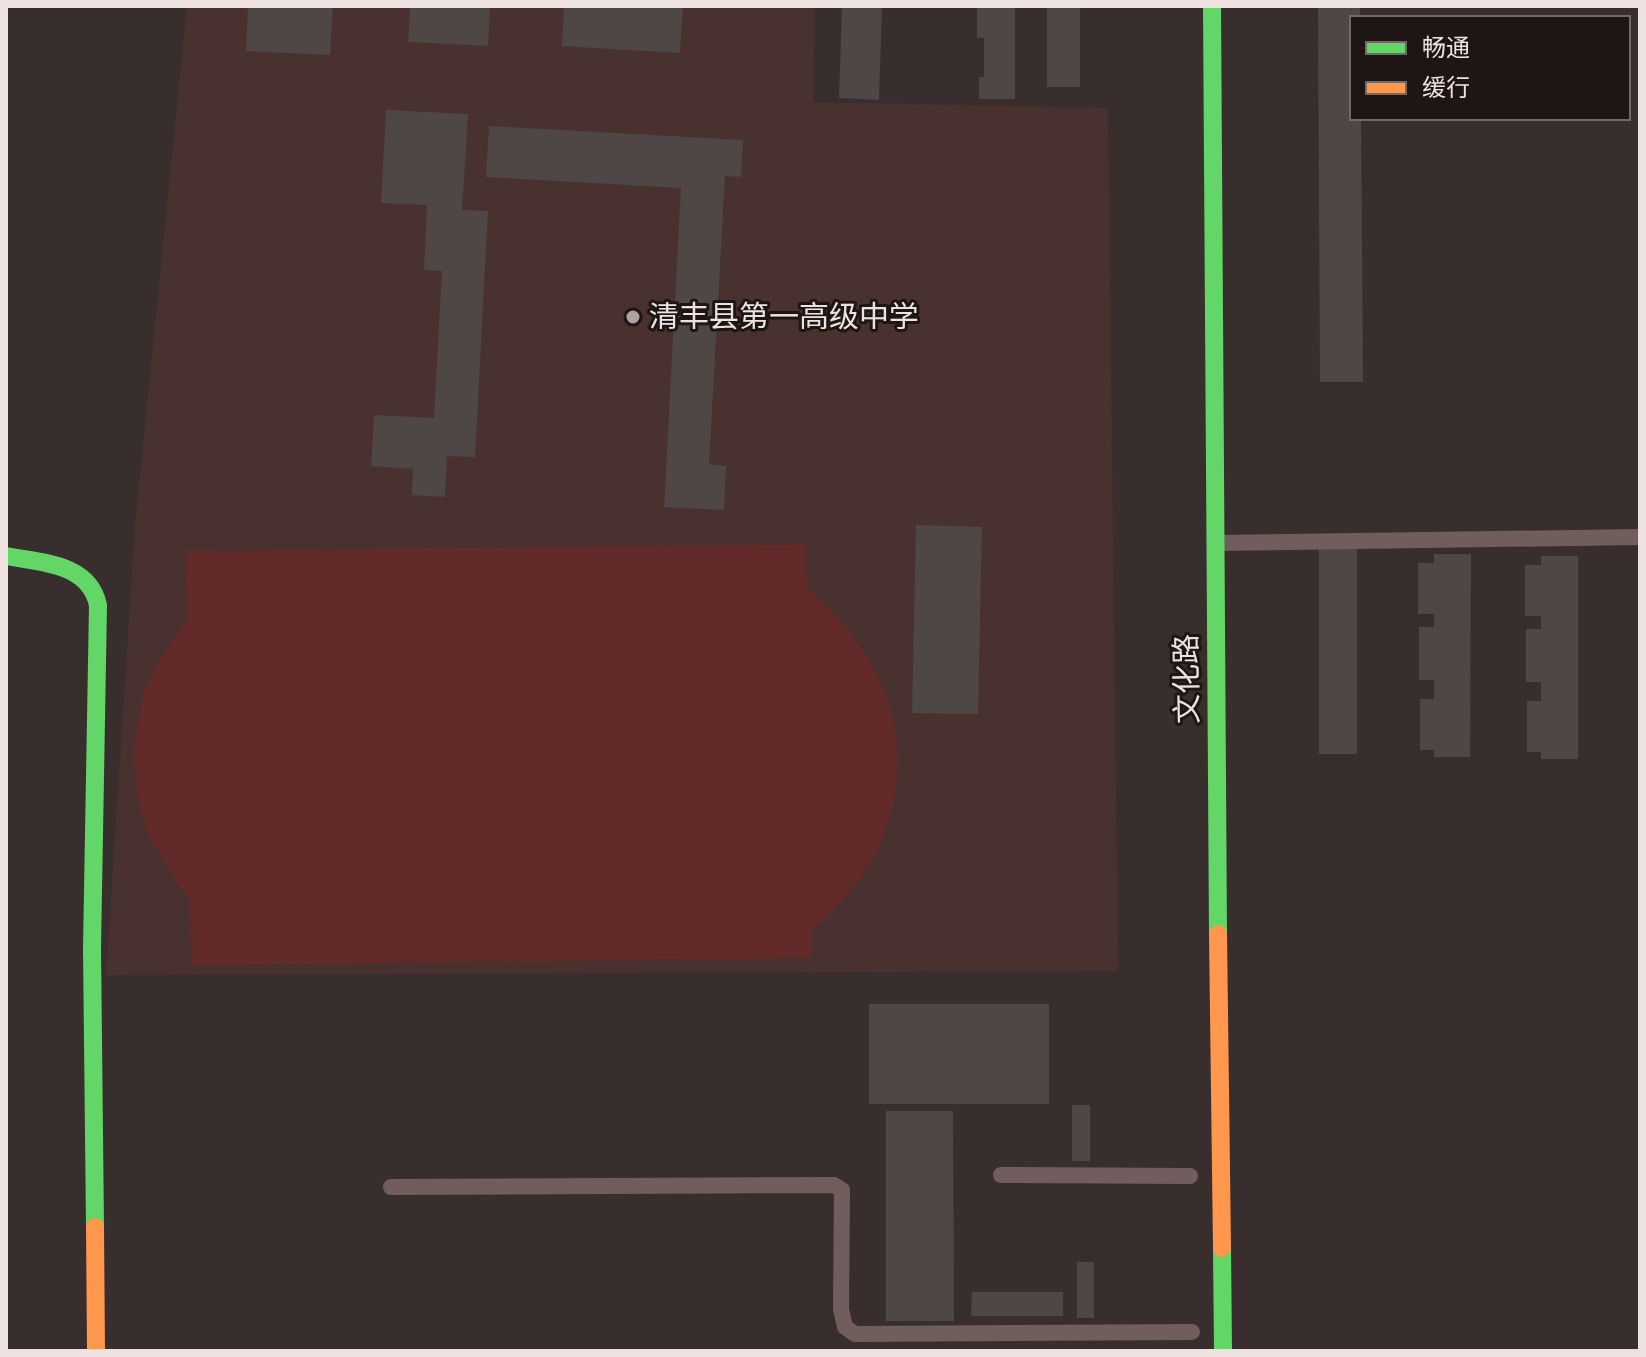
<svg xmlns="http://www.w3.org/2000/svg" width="1646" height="1357" font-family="Figtree,'Noto Sans SC',sans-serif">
  <rect width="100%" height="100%" fill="#392e2e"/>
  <polygon fill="#49312f" points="187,6 815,6 813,102 1108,108 1118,971 106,975 135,526"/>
  <path fill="#622b29" d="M806 544 807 588C925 686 929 831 812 931V958L191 965 190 899 174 879 148 834 140 810 133 758 142 698 153 670 187 619 186 551Z"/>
  <g fill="#4f4646">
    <polygon points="248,6 333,6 330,55 246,51"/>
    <polygon points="410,6 490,6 488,46 408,42"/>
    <polygon points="564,6 683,6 680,53 562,46"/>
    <polygon points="842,6 882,6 879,100 839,98"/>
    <polygon points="977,6 1015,6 1015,99 979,99 979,77 984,77 984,38 977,38"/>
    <rect x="1047" y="6" width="33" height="81"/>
    <polygon points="1318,6 1360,6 1360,18 1352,18 1352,118 1361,118 1363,382 1320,382"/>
    <polygon points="386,110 468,114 462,210 488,211 475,457 447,456 445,497 412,495 413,469 371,466 374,415 434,418 442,271 424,270 427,205 381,203"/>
    <polygon points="489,126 743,140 741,177 725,176 709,464 726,466 724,510 664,507 681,188 486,177"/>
    <polygon points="916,525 982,527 978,714 912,713"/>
    <polygon points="1357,544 1357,754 1319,754 1319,545"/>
    <polygon points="1434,554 1471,554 1470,757 1434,757 1434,750 1420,750 1420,699 1434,699 1434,680 1419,680 1419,627 1434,627 1434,614 1418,614 1418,563 1434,563"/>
    <polygon points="1541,556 1578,556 1578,759 1541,759 1541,752 1527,752 1527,701 1541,701 1541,682 1526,682 1526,629 1541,629 1541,616 1525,616 1525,565 1541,565"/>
    <rect x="869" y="1004" width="180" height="100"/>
    <rect x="1072" y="1105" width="18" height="56"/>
    <polygon points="886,1111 953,1111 954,1321 886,1321"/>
    <rect x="1077" y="1262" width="17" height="56"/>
    <polygon points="972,1292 1063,1292 1063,1316 971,1316"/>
  </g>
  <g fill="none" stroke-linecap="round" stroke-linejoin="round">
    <g stroke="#715d5c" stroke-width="16">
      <polyline points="1215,543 1640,537"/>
      <polyline points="1001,1175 1190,1176"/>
      <polyline points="391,1187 834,1185 842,1190 841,1309 845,1327 855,1334 1192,1332"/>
    </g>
    <g stroke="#63d668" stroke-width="18">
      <polyline points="1212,6 1218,934"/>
      <path d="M6 556C42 563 89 563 98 605L92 948 95 1227"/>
      <polyline points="1222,1248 1223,1351"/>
    </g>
    <g stroke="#ff974d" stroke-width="18">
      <polyline points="1218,934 1222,1248"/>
      <polyline points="95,1227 96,1351"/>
    </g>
  </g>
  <circle fill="#afa3a2" stroke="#1e1615" stroke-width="3" cx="633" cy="317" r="8"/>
  <g text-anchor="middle" stroke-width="6" stroke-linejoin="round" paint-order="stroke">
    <g font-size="30" fill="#eee2e1" stroke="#1e1615" text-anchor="start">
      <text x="649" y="327">清丰县第一高级中学</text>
    </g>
    <g font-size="30" fill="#eee2e1" stroke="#1e1615">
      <text transform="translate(1187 679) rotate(-91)" y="10">文化路</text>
    </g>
  </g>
  <rect width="1646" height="1357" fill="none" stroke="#eee2e1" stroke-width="16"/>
  <rect x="1350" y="16" width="280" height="104" fill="#1e1615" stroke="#716867" stroke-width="2"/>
  <rect x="1366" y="42" width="40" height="12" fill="#63d668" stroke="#716867" stroke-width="2"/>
  <text x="1422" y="56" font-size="24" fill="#eee2e1">畅通</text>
  <rect x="1366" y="82" width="40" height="12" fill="#ff974d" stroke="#716867" stroke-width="2"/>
  <text x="1422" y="96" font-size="24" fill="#eee2e1">缓行</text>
</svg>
